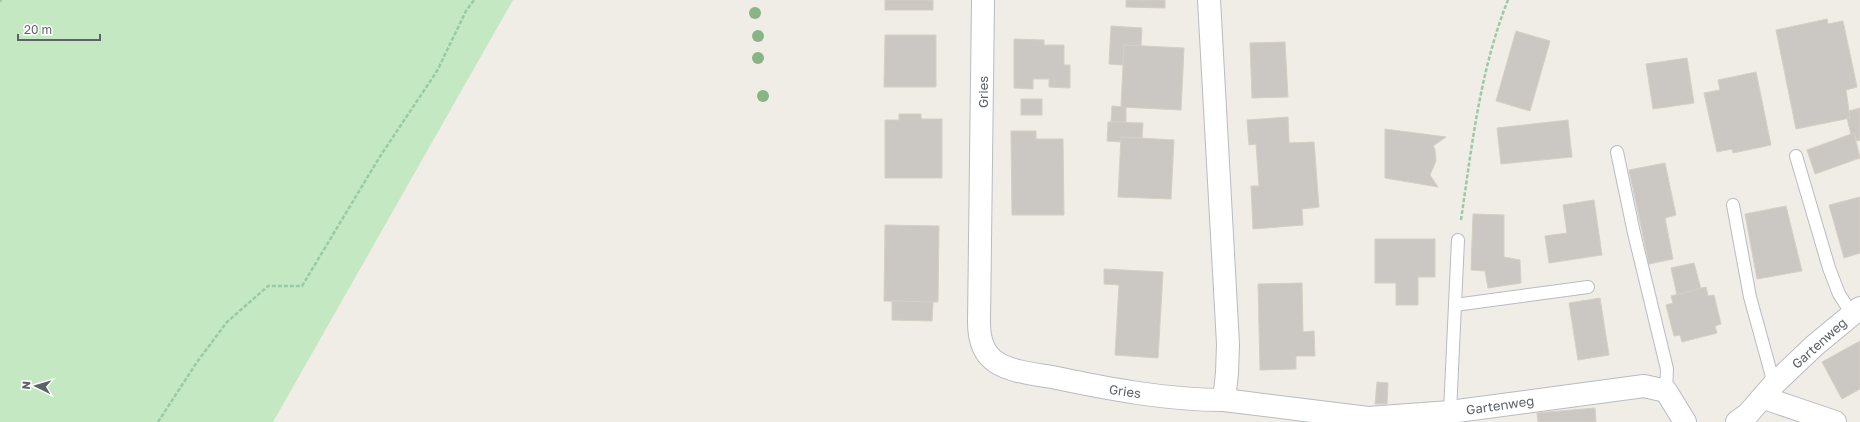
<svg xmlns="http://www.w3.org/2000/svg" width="1860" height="422" font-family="'Golos Text',sans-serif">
  <rect width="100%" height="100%" fill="#f0ede6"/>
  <polygon fill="#c3e8c2" points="0,0 513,0 273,422 0,422"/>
  <g fill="#cbc8c3" stroke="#d5cfc4">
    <rect x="885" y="0" width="48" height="10"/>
    <polygon points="1126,0 1165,0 1165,8 1126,7"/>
    <polygon points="1827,19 1828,24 1843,21 1857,87 1846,90 1850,118 1796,129 1776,30"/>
    <polygon points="1111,26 1142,28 1141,46 1124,45 1123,65 1109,64"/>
    <polygon points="1516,31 1550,41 1530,111 1496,101"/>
    <polygon points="885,35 936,35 936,87 884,87"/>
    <polygon points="1014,39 1044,40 1044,45 1064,45 1064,65 1070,65 1070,88 1049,87 1049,79 1033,79 1033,89 1014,88"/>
    <polygon points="1285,42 1288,97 1252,98 1250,43"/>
    <polygon points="1124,45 1184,48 1181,110 1121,107"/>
    <polygon points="1687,58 1694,103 1653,109 1646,64"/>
    <polygon points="1756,72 1771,145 1733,153 1732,149 1717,152 1704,93 1720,90 1718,80"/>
    <rect x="1021" y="99" width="21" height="16"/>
    <polygon points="1112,106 1126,107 1126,122 1111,122"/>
    <polygon points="1860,108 1860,140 1857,141 1854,133 1851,135 1847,118 1850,118 1849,111"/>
    <polygon points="899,114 921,114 921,119 942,119 942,178 885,178 885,120 899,120"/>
    <polygon points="1288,117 1289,143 1314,142 1319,207 1302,209 1303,225 1253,229 1251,186 1259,186 1256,144 1249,145 1247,120"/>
    <polygon points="1568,120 1572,157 1501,164 1497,128"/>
    <polygon points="1108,122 1143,123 1142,138 1121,137 1121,142 1107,141"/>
    <polygon points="1385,129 1446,137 1433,146 1435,149 1436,161 1430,175 1438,187 1385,178"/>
    <polygon points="1011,131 1036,131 1036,139 1063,139 1064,215 1012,215"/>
    <polygon points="1854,133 1860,158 1815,174 1807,150"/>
    <polygon points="1121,137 1174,140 1171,199 1118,197"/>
    <polygon points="1665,163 1676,215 1665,218 1673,259 1649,264 1629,170"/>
    <polygon points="1860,197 1860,253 1844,258 1829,205"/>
    <polygon points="1594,200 1602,255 1549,263 1545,236 1567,233 1563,205"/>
    <polygon points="1786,206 1802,271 1757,279 1745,214"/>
    <polygon points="1473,214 1504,215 1504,257 1520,260 1521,283 1488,288 1485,271 1471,270"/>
    <polygon points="885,225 939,226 938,302 884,301"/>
    <polygon points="1375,239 1435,239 1435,277 1418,277 1418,305 1396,305 1396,283 1375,283"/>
    <polygon points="1694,263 1701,289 1677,295 1671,268"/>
    <polygon points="1104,269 1163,272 1158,358 1115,355 1119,285 1104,284"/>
    <polygon points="1302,283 1303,332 1314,331 1315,356 1296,356 1296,369 1260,370 1258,284"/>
    <polygon points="1706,287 1708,296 1714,295 1721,324 1715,326 1717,333 1682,342 1680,335 1674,336 1666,305 1673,303 1671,296"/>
    <polygon points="1600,298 1609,355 1578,360 1569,303"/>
    <polygon points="892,301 933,302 932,321 892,320"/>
    <polygon points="1860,341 1860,389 1842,399 1822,362"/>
    <polygon points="1377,382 1388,383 1387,404 1375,404"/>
    <polygon points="1595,408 1596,422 1538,422 1537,413"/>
  </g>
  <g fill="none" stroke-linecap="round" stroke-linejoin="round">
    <defs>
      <g id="service">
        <polyline points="1617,152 1634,233 1667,369 1666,391"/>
        <polyline points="1796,156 1829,268 1839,294 1852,314"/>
        <polyline points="1733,205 1750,297 1774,384"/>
        <polyline points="1455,305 1588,287"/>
        <polyline points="1450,412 1458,240"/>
      </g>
      <g id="minor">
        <path d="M983 0 979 322C979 337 982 353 996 362 1011 372 1034 374 1052 377 1109 389 1166 400 1224 400L1227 373 1228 344 1209 0"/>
        <polyline points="1764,398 1835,422"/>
        <polyline points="1224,400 1368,418 1450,412 1644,386 1666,391 1685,422"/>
        <polyline points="1737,422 1748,414 1774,384 1814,346 1860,308"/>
      </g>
    </defs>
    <use href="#service" stroke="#b8bbc0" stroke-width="14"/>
    <use href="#minor" stroke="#b8bbc0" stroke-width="24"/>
    <g stroke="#9bc9a6" stroke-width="2.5" stroke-dasharray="4 2" stroke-linecap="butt">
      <polyline points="0,2 1,0"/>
      <path d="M1461 220C1472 145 1480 70 1508 0"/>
      <polyline points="158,422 197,362 227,322 268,286 302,286 379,158 437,71 466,11 474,0"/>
    </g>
    <use href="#service" stroke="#fff" stroke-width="12"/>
    <use href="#minor" stroke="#fff" stroke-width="22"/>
  </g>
  <g fill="#88b585">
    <circle cx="755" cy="13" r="6"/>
    <circle cx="758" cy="36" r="6"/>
    <circle cx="758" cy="58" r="6"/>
    <circle cx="763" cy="96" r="6"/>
  </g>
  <g text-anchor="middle" stroke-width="4" stroke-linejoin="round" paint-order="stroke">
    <g font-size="13" fill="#5d6266" stroke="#fff">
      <text transform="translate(983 92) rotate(-90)" y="5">Gries</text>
      <text transform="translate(1819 343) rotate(-42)" y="5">Gartenweg</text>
      <text transform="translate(1125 391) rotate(8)" y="5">Gries</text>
      <text transform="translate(1500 405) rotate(-8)" y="5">Gartenweg</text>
    </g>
  </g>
  <g transform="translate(36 386) rotate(275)" stroke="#ffffff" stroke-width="3" paint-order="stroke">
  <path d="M0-3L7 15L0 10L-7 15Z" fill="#5d6266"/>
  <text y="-6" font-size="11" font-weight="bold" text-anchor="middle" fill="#5d6266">N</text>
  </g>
  <path d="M18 34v6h82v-6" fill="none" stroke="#5d6266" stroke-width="2"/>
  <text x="24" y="34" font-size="12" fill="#5d6266" stroke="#ffffff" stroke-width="3" paint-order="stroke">20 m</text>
</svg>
